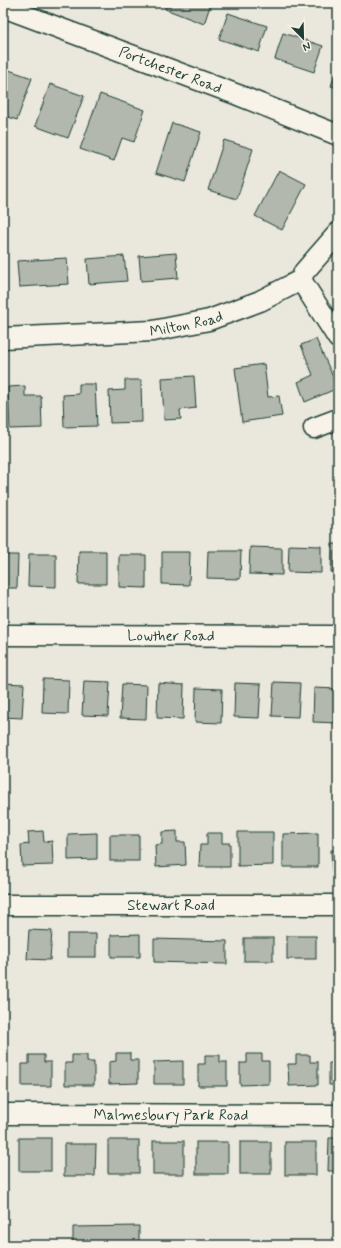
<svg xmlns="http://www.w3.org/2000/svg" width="341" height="1248" font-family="Mynerve,sans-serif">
  <rect width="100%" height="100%" fill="#eae8dd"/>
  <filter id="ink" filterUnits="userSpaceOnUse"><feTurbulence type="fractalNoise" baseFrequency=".025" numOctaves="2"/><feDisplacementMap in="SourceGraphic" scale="8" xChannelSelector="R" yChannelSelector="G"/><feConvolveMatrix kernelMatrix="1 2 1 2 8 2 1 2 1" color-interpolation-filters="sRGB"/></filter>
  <g filter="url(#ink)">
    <g fill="#b2b8ae" stroke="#1f3d34">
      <polygon points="167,3 211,3 204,24 165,9"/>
      <polygon points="228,13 267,26 259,52 219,39"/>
      <polygon points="283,33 323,46 314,72 275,59"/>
      <polygon points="338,67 338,88 331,86"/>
      <polygon points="3,68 32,78 17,120 3,115"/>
      <polygon points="50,84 84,96 68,138 35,126"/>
      <polygon points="100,94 145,110 134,142 122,138 114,161 80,149"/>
      <polygon points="172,123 201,132 185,182 156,173"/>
      <polygon points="224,140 253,149 237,199 208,190"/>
      <polygon points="279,170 306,184 282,230 255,216"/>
      <polygon points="176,253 178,278 141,281 139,256"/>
      <polygon points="124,256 127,281 89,284 87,259"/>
      <polygon points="67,258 69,284 19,287 17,261"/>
      <polygon points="316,339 338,388 305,402 298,382 313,375 301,345"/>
      <polygon points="264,364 268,397 279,396 282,416 242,422 235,368"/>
      <polygon points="194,376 196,408 180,410 181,419 164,420 162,378"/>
      <polygon points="125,380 141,380 142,422 110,423 109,391 125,390"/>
      <polygon points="79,384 95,384 97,426 64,427 63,395 79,394"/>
      <polygon points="25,386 25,396 41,396 42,428 10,429 8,387"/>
      <polygon points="332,544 338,544 338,572 331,572"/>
      <polygon points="289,545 321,546 321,573 288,572"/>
      <polygon points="250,547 282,548 282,575 249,574"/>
      <polygon points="79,551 106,551 106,584 78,584"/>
      <polygon points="208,551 241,551 240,579 207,578"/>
      <polygon points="162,552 190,552 189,585 162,584"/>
      <polygon points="29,554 56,554 56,587 28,586"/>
      <polygon points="3,555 18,555 17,588 3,588"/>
      <polygon points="119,555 146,555 146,588 119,587"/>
      <polygon points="43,679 69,680 68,714 42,713"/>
      <polygon points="84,681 110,682 108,716 82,715"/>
      <polygon points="274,682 300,683 298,717 272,716"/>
      <polygon points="3,683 24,684 22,718 3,717"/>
      <polygon points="158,683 184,685 183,719 157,718"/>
      <polygon points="235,683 261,684 259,718 234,717"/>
      <polygon points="122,684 147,685 146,719 120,718"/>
      <polygon points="196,688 222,689 221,723 195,722"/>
      <polygon points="314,688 338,689 338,723 313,722"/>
      <polygon points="43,831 44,842 52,841 53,865 22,866 21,845 29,844 28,832"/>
      <polygon points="177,831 177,842 185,842 186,865 156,867 155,845 162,844 162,832"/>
      <polygon points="238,832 273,832 273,865 238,866"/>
      <polygon points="97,833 97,859 68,860 68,834"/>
      <polygon points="207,833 222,833 222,843 230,843 230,867 199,867 200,845 207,845"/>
      <polygon points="318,833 318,867 283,867 283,834"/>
      <rect x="110" y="835" width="29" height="26"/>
      <rect x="3" y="837" width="2" height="29"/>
      <polygon points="331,850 338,850 338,872 332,872"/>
      <polygon points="29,930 52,931 50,960 27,959"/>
      <rect x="67" y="934" width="29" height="23"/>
      <polygon points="140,934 140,957 111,957 111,935"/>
      <rect x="287" y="936" width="29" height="23"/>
      <rect x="334" y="936" width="4" height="23"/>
      <rect x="244" y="938" width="29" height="23"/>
      <polygon points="154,939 227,941 227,964 154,962"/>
      <polygon points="116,1053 130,1053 130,1060 138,1060 138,1083 109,1084 109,1062 116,1061"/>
      <polygon points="247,1054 262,1054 262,1061 269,1061 269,1084 240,1085 240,1063 247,1063"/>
      <polygon points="29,1055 44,1055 44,1062 51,1062 51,1086 22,1086 22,1064 29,1064"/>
      <polygon points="72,1055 87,1055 87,1062 94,1062 94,1085 65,1085 65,1063 72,1063"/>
      <polygon points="205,1055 220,1055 220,1062 227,1062 227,1086 198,1086 198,1064 205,1064"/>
      <polygon points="296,1055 310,1055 310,1062 318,1062 318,1085 289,1086 288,1064 296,1064"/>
      <polygon points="337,1055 338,1055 338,1085 329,1085 329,1063 337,1063"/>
      <polygon points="183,1061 183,1084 154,1084 154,1062"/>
      <rect x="19" y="1138" width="32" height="33"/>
      <polygon points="329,1138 338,1138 338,1171 328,1171"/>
      <rect x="108" y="1140" width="31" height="33"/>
      <rect x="153" y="1141" width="31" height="33"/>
      <rect x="196" y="1142" width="32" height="32"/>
      <rect x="240" y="1142" width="31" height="32"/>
      <rect x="285" y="1142" width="31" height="33"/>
      <polygon points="3,1144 6,1144 5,1166 3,1166"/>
      <polygon points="64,1144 96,1144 95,1176 64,1176"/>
      <polygon points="139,1226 139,1245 73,1245 73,1227"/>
    </g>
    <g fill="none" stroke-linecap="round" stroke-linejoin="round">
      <defs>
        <g id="minor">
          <path id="s1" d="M3 7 238 95 338 135"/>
          <polyline points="301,280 338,338"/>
          <path id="s2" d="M3 338 153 331 209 320 260 301 301 280 304 272 338 233"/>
          <polyline points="314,428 338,419"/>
          <path id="s3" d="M3 635 338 636"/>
          <path id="s4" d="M3 905H338"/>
          <path id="s5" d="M3 1114 338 1115"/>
        </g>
      </defs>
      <use href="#minor" stroke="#1f3d34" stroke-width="23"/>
      <use href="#minor" stroke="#f7f3e8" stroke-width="20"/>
    </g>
  </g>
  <g text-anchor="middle" stroke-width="3" stroke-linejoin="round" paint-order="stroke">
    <g font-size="15" fill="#1f3d34" stroke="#f7f3e8">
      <text dy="5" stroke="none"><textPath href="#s1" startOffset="179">Portchester Road</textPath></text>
      <text dy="5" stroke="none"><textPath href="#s2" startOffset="184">Milton Road</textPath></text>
      <text dy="5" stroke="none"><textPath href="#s3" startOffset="168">Lowther Road</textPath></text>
      <text dy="5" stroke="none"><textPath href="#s4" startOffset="168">Stewart Road</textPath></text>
      <text dy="5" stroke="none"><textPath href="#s5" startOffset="168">Malmesbury Park Road</textPath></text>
    </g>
  </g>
  <rect width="341" height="1248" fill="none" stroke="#f7f3e8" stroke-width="16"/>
  <rect x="8" y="8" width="325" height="1232" fill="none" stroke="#1f3d34" stroke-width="1.5" filter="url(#ink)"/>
  <g transform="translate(303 38) rotate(157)" stroke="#f7f3e8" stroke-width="3" paint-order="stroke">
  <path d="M0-3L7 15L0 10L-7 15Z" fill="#1f3d34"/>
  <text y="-6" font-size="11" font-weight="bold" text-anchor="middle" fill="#1f3d34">N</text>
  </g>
</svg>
